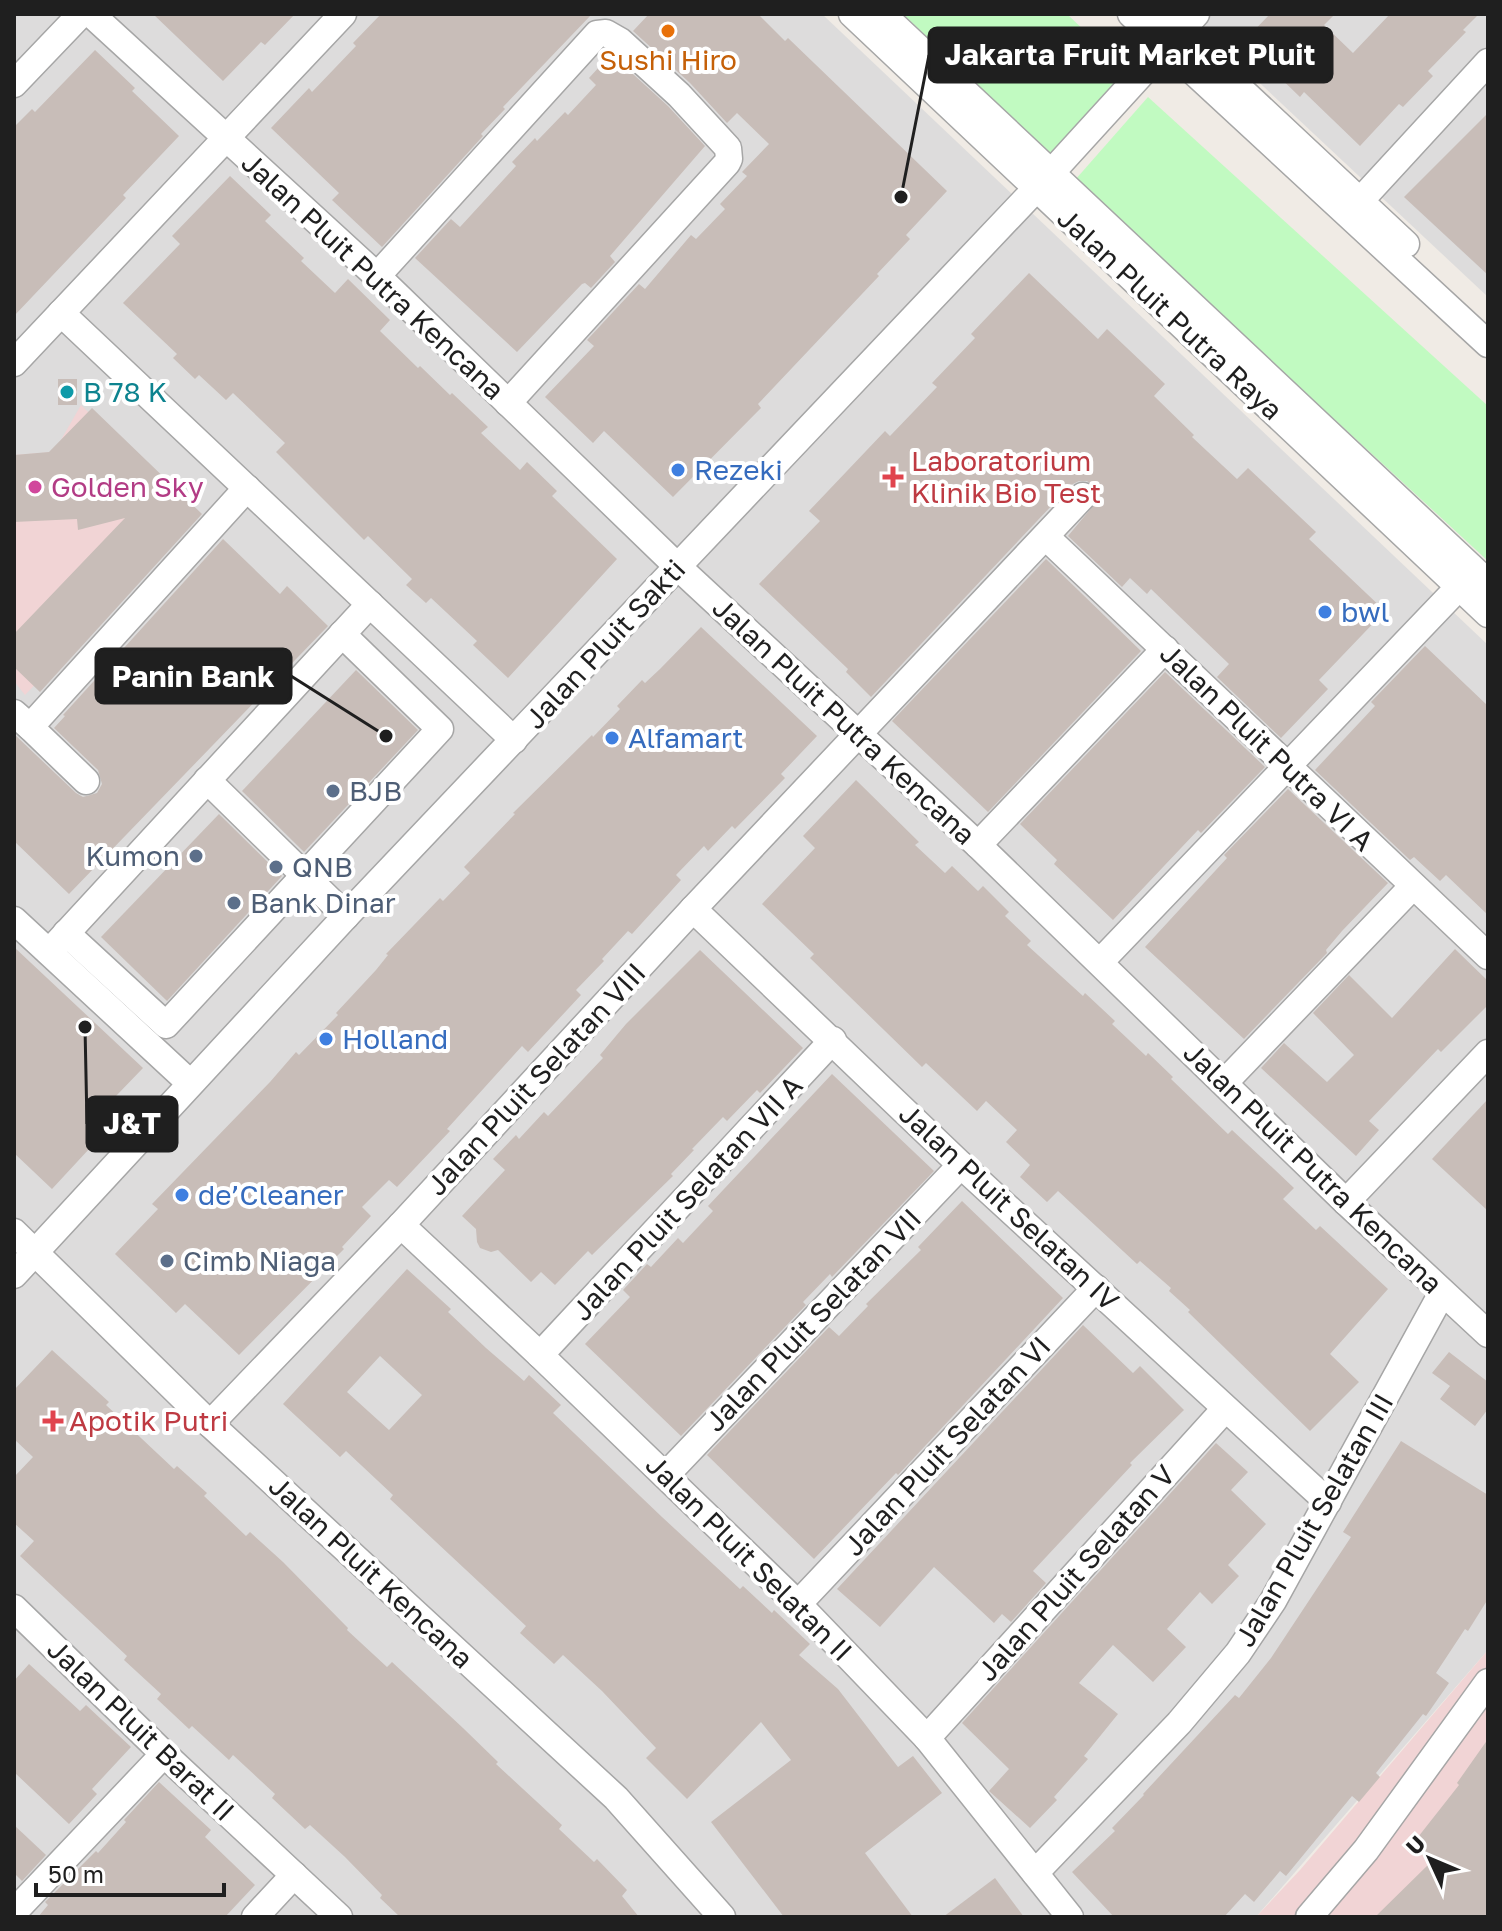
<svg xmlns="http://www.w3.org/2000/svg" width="1502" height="1931" font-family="'Golos Text',sans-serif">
  <rect width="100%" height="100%" fill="#f0ebe5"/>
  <g fill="#dddcdc">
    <polygon points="14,14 822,14 1488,645 1488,1650 1256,1917 14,1917"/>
    <polygon points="1186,14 1488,14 1488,297"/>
  </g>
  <g fill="#f1d4d5">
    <polygon points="81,405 197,519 25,695 14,681 14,455 54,452"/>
    <polygon points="1488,1650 1488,1917 1256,1917 1300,1870"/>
  </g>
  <g fill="#c1fac1">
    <polygon points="903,14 1067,14 1129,73 1051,155"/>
    <polygon points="1148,97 1488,406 1488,561 1075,180"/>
  </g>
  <g fill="#c8bdb8" fill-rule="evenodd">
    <polygon points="153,14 295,14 265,45 261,42 223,81"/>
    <polygon points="381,14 592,14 503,107 505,109 481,134 483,136 382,247 332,200 339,193 271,128 309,88 312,92 356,46 353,43"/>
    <polygon points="649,14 758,14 785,41 788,38 947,191 906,235 910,239 877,274 879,276 758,404 761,408 673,497 604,431 593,443 545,397 594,346 587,340 639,284 645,289 691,235 696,239 725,209 720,204 747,176 742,172 769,144 737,113 727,123 690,83 633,31"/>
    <polygon points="1270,14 1335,14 1324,25 1353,53 1390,14 1479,14 1463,30 1466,32 1428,71 1433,76 1403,107 1399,104 1360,146 1304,92 1300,97 1243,42"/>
    <polygon points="95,50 135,88 132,91 179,136 123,195 126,198 14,316 14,127 32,109 35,112"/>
    <polygon points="611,54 668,106 705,146 610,256 615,262 591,288 585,283 582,284 517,352 415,258 451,219 460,227 516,166 512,162 535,138 537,141 565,112 568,115 596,85 589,78"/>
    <polygon points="1488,113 1488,275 1404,197"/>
    <polygon points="230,176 271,215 265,221 304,258 301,261 335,293 348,279 390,320 380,331 418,368 420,366 450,395 452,393 488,427 481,433 520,470 527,462 557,491 552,496 617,559 508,678 473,645 477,641 431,598 426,603 406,585 412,579 368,536 364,540 276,452 285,443 233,393 226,400 199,375 195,379 173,358 177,354 123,303 180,244 172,236"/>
    <polygon points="1029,273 1098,339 1107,329 1165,384 1154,396 1194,435 1192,437 1237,479 1248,468 1316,532 1309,539 1385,611 1319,680 1328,689 1281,738 1217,677 1229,664 1151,589 1147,594 1130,578 1122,587 1068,536 1098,500 1098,491 1087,481 1079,481 1071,485 871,697 846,672 848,669 759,584 820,521 809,511 885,431 890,436 937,387 932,383 975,338 971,334"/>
    <rect x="58" y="379" width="19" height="26"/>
    <polygon points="92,408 202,514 40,692 14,667 14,634 125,518 78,530 77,519 14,522 14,455 49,452"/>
    <polygon points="223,539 280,594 287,586 328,626 69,894 14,841 14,734 76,793 83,797 97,793 102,784 98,770 54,728 65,716 63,715"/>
    <polygon points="1046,559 1141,651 988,812 892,721"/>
    <polygon points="701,627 817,736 781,774 785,778 735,829 732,826 708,851 704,846 676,875 681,880 632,934 628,931 602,959 604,961 576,990 581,995 528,1052 522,1046 447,1129 450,1131 397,1187 389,1180 362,1207 371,1216 342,1247 344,1249 239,1355 185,1304 176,1313 115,1254 158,1209 152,1204 270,1082 296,1052 299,1055 338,1015 336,1013 376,970 388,955 386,954 440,898 443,901 470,873 464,867 515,814 513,813 592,735 593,737 620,709 617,706 642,680 645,683 660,669"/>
    <polygon points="1425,646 1488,706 1488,915 1446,875 1440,881 1414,857 1410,860 1315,770 1375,706 1371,702"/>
    <polygon points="356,670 418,730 304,852 242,791"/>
    <polygon points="1165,672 1265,767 1201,833 1198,830 1113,920 1054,864 1057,860 1020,824"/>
    <polygon points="856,780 919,842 915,845 945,873 952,866 978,891 983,886 1009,912 1005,916 1031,941 1027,945 1083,996 1085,993 1115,1021 1112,1024 1146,1056 1148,1053 1173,1077 1171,1079 1228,1134 1232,1130 1274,1169 1294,1188 1283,1199 1316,1230 1320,1226 1388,1289 1330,1354 1359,1382 1310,1431 1188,1312 1190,1310 1169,1291 1171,1288 1140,1261 1137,1264 1058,1191 1047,1202 1020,1177 1030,1165 1006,1142 1017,1130 986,1101 977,1111 926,1063 922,1067 810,958 814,954 762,904 815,848 803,836"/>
    <polygon points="1288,789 1388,883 1342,931 1326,950 1327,953 1244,1039 1145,947 1227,858 1224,855"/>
    <polygon points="219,814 282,876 167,1001 101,937"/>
    <polygon points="14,947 143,1068 89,1124 102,1135 52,1189 14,1153"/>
    <polygon points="1455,949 1488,981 1488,1005 1441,1052 1438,1049 1369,1121 1379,1130 1356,1156 1261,1068 1284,1043 1327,1082 1354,1055 1313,1013 1349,975 1392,1018"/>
    <polygon points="700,950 803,1048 760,1093 757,1090 727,1121 723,1117 692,1149 694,1150 671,1174 673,1176 592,1255 588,1251 555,1285 541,1272 531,1282 498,1250 491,1252 480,1248 477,1242 476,1229 462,1216 505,1170 493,1159 516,1135 519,1139 544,1112 548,1116 603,1058 600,1055 626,1024"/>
    <polygon points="832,1074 934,1171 832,1277 830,1274 803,1302 806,1305 681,1436 585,1344 630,1297 623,1290 647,1264 651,1267 678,1238 683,1243 713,1211 708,1206"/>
    <polygon points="1488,1099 1488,1211 1432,1159"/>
    <polygon points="962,1201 1063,1298 898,1475 896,1473 814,1559 707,1455 829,1327 839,1336 868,1306 866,1304 921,1250 918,1247"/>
    <path d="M407 1269 451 1309 448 1312 486 1348 524 1381 529 1375 561 1405 553 1413 662 1517 740 1589 743 1586 772 1613 774 1610 810 1644 799 1655 838 1689 898 1767 913 1756 942 1793 865 1853 913 1917H784L711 1822 791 1760 761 1722 687 1799 646 1758 656 1748 602 1691 563 1655 554 1664 520 1633 526 1626 390 1499 393 1495 346 1451 340 1457 283 1404ZM380 1356 422 1395 389 1430 347 1392Z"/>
    <polygon points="1083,1325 1133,1373 1140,1366 1184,1410 1130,1463 1132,1465 1033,1571 1046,1583 1011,1622 1002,1614 994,1623 934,1567 880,1627 837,1589"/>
    <polygon points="52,1350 109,1402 106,1405 141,1438 174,1469 177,1466 207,1493 204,1496 246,1536 250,1532 283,1562 348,1628 347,1630 387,1667 392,1662 463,1728 498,1762 496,1764 562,1825 559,1829 594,1862 597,1859 627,1890 622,1896 639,1917 400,1917 380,1898 382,1895 345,1857 310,1825 305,1829 272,1798 275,1794 233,1755 229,1760 192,1726 189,1729 157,1699 161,1694 124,1660 127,1656 20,1556 34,1541 14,1523 14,1477 33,1457 14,1439 14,1390"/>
    <polygon points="1449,1352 1488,1382 1488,1409 1475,1426 1440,1399 1450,1386 1432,1373"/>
    <polygon points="1401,1441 1488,1495 1488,1599 1468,1631 1465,1629 1436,1673 1449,1683 1426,1716 1423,1714 1376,1773 1380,1777 1359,1802 1352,1796 1286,1876 1280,1871 1254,1902 1245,1894 1224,1917 1114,1917 1072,1872 1115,1831 1112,1828 1144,1795 1143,1794 1235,1695 1239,1698 1271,1658 1351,1537 1343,1532"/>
    <polygon points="1216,1443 1248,1472 1231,1490 1266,1524 1228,1565 1239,1576 1212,1604 1200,1592 1167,1629 1186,1647 1153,1682 1113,1645 1079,1683 1118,1714 1084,1756 1088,1759 1054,1797 1057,1800 1030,1828 989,1791 1009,1769 962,1723"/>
    <polygon points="29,1664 80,1711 86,1705 131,1747 92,1789 97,1794 69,1824 14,1772 14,1681"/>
    <polygon points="1488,1739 1488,1917 1375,1917 1431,1862 1411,1846 1459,1785 1457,1783"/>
    <polygon points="159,1782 211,1830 205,1837 255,1885 225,1917 38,1917 48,1905 45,1902 96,1851 98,1853 126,1822 124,1820"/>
    <polygon points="14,1825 46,1855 22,1881 14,1873"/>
    <polygon points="995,1878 1024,1917 943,1917"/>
  </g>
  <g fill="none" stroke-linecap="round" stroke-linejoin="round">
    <defs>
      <g id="minor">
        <polyline points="91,14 377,276 678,567 978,845 1346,1202 1488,1334"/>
        <polyline points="852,14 1488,614"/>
        <polyline points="882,14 1488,583"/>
        <polyline points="1131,14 1488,344"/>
        <polyline points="1160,14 1406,244"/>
        <polyline points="14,84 81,14"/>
        <polyline points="1360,201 1488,62"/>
        <polyline points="377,276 597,34 606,33 620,41 679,95 728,148 729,159 727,163 508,403"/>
        <polyline points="61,313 514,740"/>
        <polyline points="14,363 343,14"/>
        <polyline points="1046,537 1488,956"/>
        <polyline points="14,713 30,727 247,488"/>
        <polyline points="30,727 86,781"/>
        <polyline points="207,780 346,916"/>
        <polyline points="978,845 1165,649"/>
        <polyline points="693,909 961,1165 1328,1502"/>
        <polyline points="14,920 190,1083"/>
        <polyline points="66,933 166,1025 440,729 342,634"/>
        <polyline points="49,952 370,604"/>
        <polyline points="1100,962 1459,587"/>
        <polyline points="1225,1082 1413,886"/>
        <polyline points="1346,1202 1488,1053"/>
        <polyline points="401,1225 540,1355 798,1604 927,1738 1070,1917"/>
        <polyline points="14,1232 210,1424 616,1798 722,1917"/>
        <polyline points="14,1275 346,916 1050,174 1196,14"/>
        <polyline points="540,1355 833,1040"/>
        <polyline points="210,1424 401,1225 693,909 1083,496"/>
        <polyline points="666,1475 961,1165"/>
        <polyline points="798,1604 1096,1288"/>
        <polyline points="14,1608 164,1754 339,1917"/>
        <polyline points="927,1738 1225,1409"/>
        <polyline points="1035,1873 1179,1723 1238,1653 1273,1601 1442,1293"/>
        <polyline points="14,1912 164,1754"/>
        <polyline points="255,1917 294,1875"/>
        <polyline points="1309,1917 1366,1850 1488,1682"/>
      </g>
    </defs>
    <use href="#minor" stroke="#a6a6a6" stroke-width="29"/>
    <use href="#minor" stroke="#fff" stroke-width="26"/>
  </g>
  <circle fill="#e8710a" stroke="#fff" stroke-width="3" cx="668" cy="31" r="8"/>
  <circle fill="#0f9aa8" stroke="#fff" stroke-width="3" cx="67" cy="392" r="8"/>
  <g fill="#3f7fe0" stroke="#fff" stroke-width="3">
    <circle cx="678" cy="470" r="8"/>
    <circle cx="1325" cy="612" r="8"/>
    <circle cx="612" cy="738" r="8"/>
    <circle cx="326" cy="1039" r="8"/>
    <circle cx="182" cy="1195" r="8"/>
  </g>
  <g fill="#e0444e" stroke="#fff" stroke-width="3">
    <path d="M889 465h8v8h8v8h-8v8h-8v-8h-8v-8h8z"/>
    <path d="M49 1409h8v8h8v8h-8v8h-8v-8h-8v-8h8z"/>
  </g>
  <circle fill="#d1479c" stroke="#fff" stroke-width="3" cx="35" cy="487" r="8"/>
  <g fill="#5c6f8a" stroke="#fff" stroke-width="3">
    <circle cx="333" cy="791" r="8"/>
    <circle cx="196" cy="856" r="8"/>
    <circle cx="276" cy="867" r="8"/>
    <circle cx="234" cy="903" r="8"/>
    <circle cx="167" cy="1261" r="8"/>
  </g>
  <g text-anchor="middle" stroke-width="8" stroke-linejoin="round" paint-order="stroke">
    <g font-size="28" fill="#c56008" stroke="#fff">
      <text x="668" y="70">Sushi Hiro</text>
    </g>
    <g font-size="28" fill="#1f1f1f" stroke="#fff">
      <text transform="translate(373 276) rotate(43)" y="10">Jalan Pluit Putra Kencana</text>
      <text transform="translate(1170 314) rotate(43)" y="10">Jalan Pluit Putra Raya</text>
      <text transform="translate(605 644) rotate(-47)" y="10">Jalan Pluit Sakti</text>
      <text transform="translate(844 721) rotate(43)" y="10">Jalan Pluit Putra Kencana</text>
      <text transform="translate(1267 747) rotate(44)" y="10">Jalan Pluit Putra VI A</text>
      <text transform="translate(536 1079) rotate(-47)" y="10">Jalan Pluit Selatan VIII</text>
      <text transform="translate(1313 1168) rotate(44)" y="10">Jalan Pluit Putra Kencana</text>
      <text transform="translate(687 1198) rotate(-47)" y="10">Jalan Pluit Selatan VII A</text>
      <text transform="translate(1009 1207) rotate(43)" y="10">Jalan Pluit Selatan IV</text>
      <text transform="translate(813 1320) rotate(-46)" y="10">Jalan Pluit Selatan VII</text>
      <text transform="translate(947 1446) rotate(-47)" y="10">Jalan Pluit Selatan VI</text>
      <text transform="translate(1314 1520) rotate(-60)" y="10">Jalan Pluit Selatan III</text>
      <text transform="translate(749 1558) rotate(45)" y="10">Jalan Pluit Selatan II</text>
      <text transform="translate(371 1572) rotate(43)" y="10">Jalan Pluit Kencana</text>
      <text transform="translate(1076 1573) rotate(-48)" y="10">Jalan Pluit Selatan V</text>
      <text transform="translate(141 1730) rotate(44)" y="10">Jalan Pluit Barat II</text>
    </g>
    <g font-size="28" fill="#0d838f" stroke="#fff" text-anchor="start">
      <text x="83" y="402">B 78 K</text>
    </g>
    <g font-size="28" fill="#be3a42" stroke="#fff" text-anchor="start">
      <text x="911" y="471">Laboratorium<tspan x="911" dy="32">Klinik Bio Test</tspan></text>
      <text x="69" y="1431">Apotik Putri</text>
    </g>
    <g font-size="28" fill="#366cbe" stroke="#fff" text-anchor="start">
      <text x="694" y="480">Rezeki</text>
      <text x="1341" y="622">bwl</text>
      <text x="628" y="748">Alfamart</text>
      <text x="342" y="1049">Holland</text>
      <text x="198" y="1205">de’Cleaner</text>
    </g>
    <g font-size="28" fill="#b23c85" stroke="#fff" text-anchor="start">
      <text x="51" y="497">Golden Sky</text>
    </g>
    <g font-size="28" fill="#4e5e75" stroke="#fff" text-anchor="start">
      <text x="349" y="801">BJB</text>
      <text x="180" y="866" text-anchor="end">Kumon</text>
      <text x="292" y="877">QNB</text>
      <text x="250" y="913">Bank Dinar</text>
      <text x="183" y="1271">Cimb Niaga</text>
    </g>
  </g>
  <path fill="none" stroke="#1f1f1f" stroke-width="3" d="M901 197L929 55M386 736L291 676M85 1027L87 1124"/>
  <g fill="#1f1f1f" stroke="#fff" stroke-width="3">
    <circle cx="901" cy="197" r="8"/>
    <circle cx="386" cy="736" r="8"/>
    <circle cx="85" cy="1027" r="8"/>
  </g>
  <g fill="#1f1f1f" stroke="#1f1f1f" stroke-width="3">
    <rect x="929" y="28" width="403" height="54" rx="8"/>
    <rect x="96" y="649" width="195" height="54" rx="8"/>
    <rect x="87" y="1097" width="90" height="54" rx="8"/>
  </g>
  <g font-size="30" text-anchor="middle" font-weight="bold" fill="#fff">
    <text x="1130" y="65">Jakarta Fruit Market Pluit</text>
    <text x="193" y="687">Panin Bank</text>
    <text x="132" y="1134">J&amp;T</text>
  </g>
  <rect width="1502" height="1931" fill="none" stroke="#1f1f1f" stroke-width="32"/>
  <g transform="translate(1430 1859) rotate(314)" stroke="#ffffff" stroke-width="6" paint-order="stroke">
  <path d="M0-6L14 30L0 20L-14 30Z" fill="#1f1f1f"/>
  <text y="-12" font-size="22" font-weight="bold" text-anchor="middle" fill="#1f1f1f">U</text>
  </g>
  <path d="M36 1883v12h188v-12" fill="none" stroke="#1f1f1f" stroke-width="4"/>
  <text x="48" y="1883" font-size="24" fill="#1f1f1f" stroke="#ffffff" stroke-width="6" paint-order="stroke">50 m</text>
</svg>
